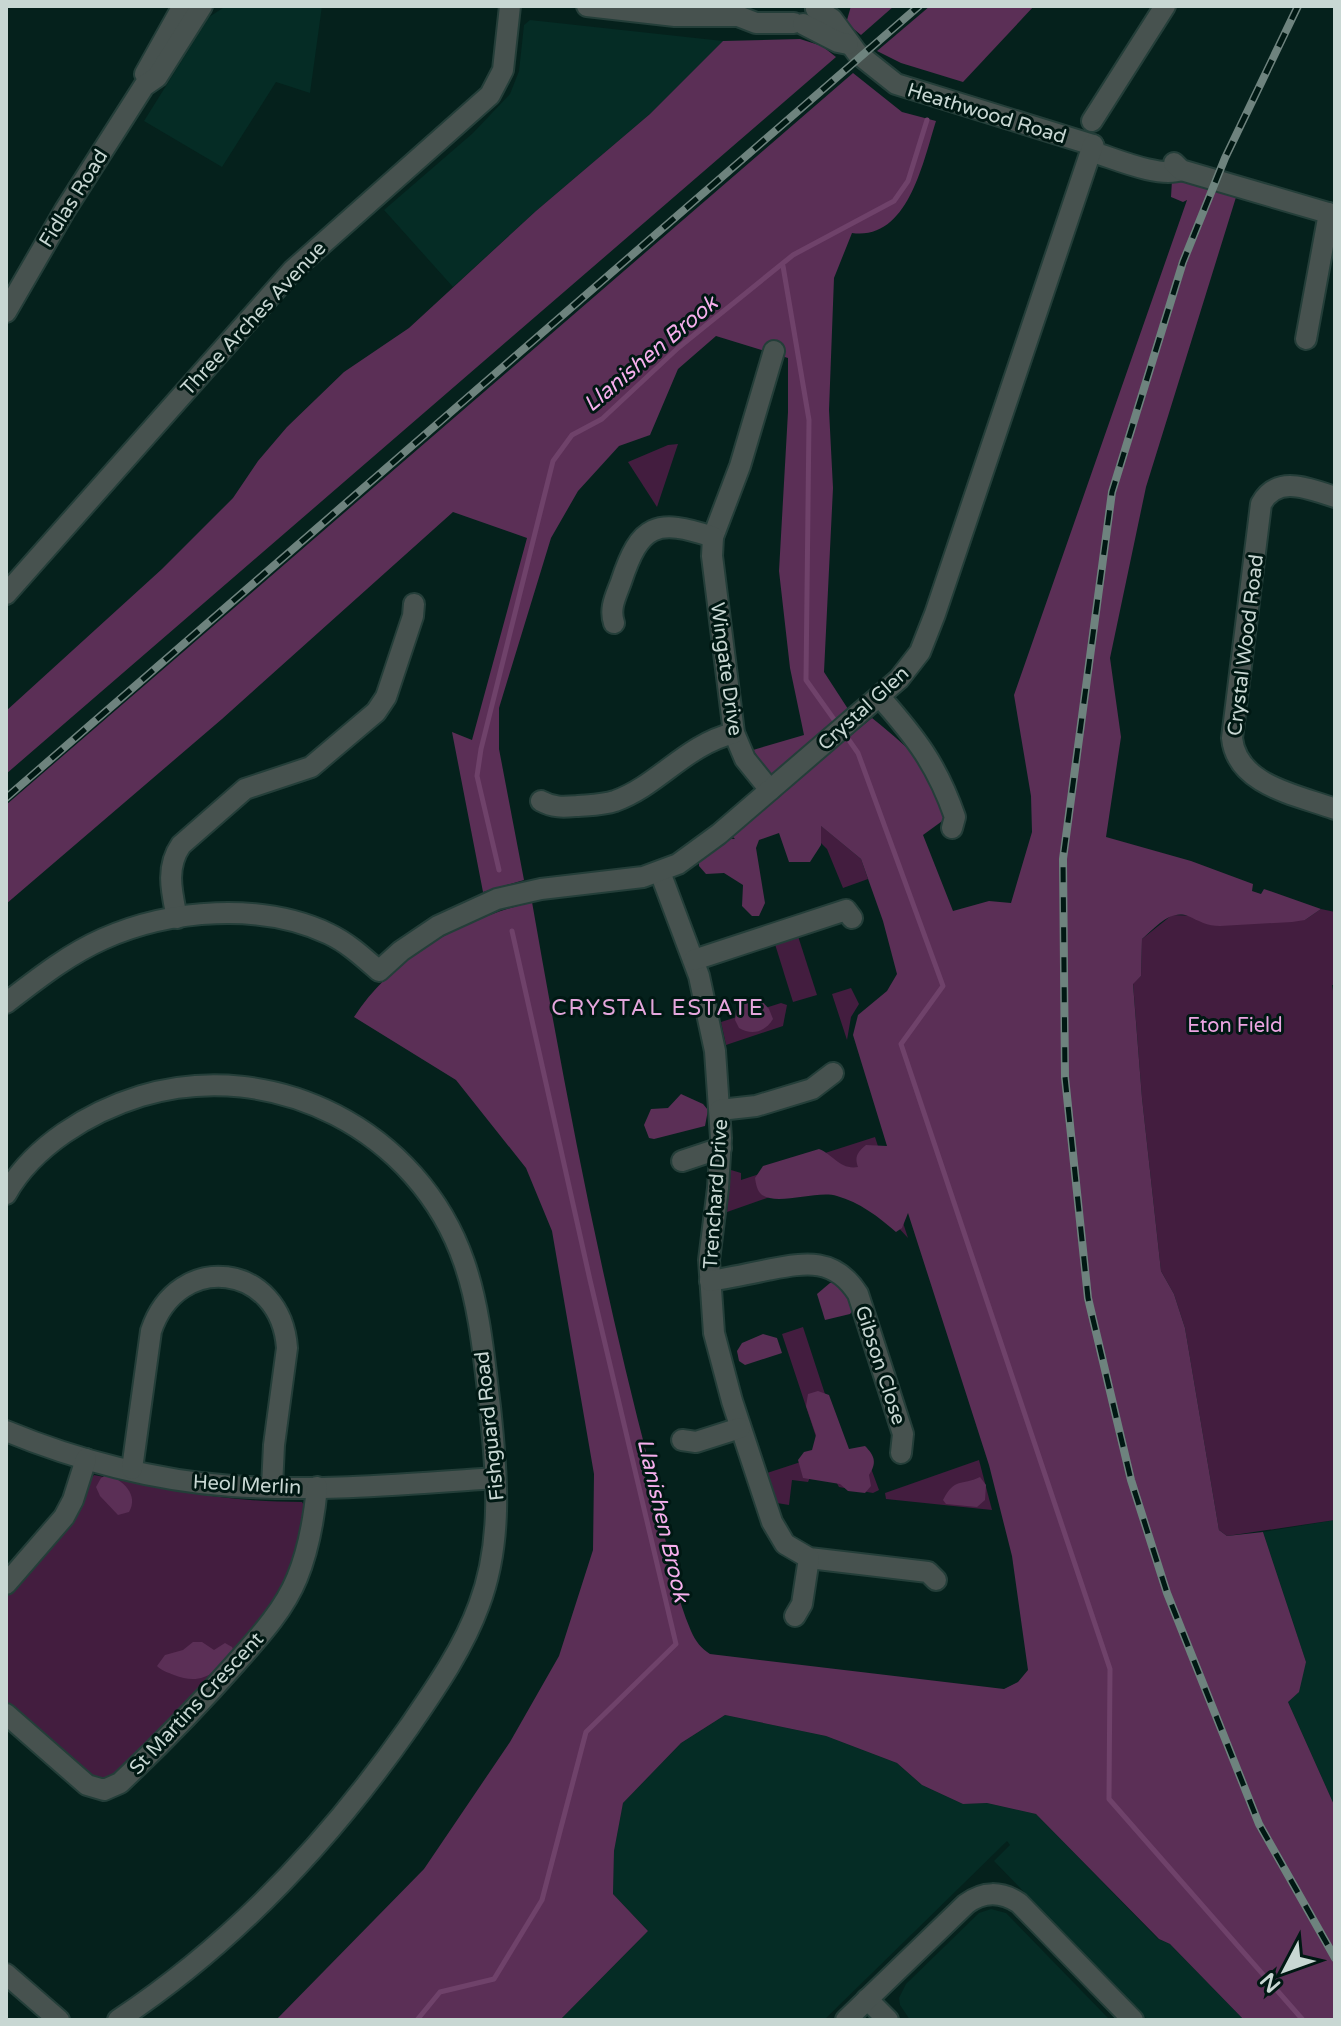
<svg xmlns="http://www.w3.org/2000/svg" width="1341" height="2026" font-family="'Varela Round',sans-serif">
  <rect width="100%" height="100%" fill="#05211c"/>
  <g fill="#052c25">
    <polygon points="226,6 322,6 310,93 276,82 222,167 144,121 209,17"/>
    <polygon points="530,20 723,41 650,114 536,211 453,287 384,210 473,133 510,94 519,71 524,25"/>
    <polygon points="1335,1520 1335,1807 1288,1702 1306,1662 1263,1532"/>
    <polygon points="725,1715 826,1736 897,1763 922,1785 963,1804 987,1803 1036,1814 1158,1939 1170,1944 1244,2020 1148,2020 994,1861 1010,1845 1007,1841 824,2020 560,2020 648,1931 613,1894 614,1851 623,1803 681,1743"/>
    <polygon points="991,1909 1006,1913 1110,2020 910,2020 900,2005 899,1998 906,1984 979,1913"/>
  </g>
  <g fill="#431d3f">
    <polygon points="678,444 657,507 628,462 668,445"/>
    <polygon points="820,825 861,859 868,879 843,888 827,849 820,842"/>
    <polygon points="1321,909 1335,912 1335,985 1332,985 1335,1002 1335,1520 1227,1536 1219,1530 1185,1328 1174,1294 1161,1271 1142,1098 1133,983 1141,976 1142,939 1172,915 1305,920"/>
    <polygon points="797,933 817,995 793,1002 774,941"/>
    <polygon points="851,988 859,1004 851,1017 847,1040 832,994"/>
    <polygon points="781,1003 787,1005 783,1026 726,1045 721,1022"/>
    <polygon points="875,1137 908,1238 895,1224 847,1194 793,1189 727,1212 731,1170 741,1173 741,1180"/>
    <polygon points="803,1327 846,1458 865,1452 879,1490 873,1493 839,1487 823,1458 782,1334"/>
    <polygon points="819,1456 808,1482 792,1480 789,1505 777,1503 767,1473"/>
    <polygon points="979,1460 992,1510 886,1499 885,1493"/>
    <path d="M94 1475C167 1490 227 1502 302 1502L305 1507 299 1555 267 1617 118 1776 97 1784 6 1706V1593Z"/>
  </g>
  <g fill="#5b2f56">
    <polygon points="851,6 894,6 861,35 850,26 847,20"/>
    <polygon points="930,6 1034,6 963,82 901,63 877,51"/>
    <polygon points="800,39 822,46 836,57 6,774 6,711 162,569 233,498 258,461 287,427 344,372 409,328 536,211 650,114 723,41"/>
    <path d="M853 73 902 112 936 121C923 162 908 241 852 233L834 278 829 410 833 488 824 672 848 709 772 778 753 750 804 735 790 668 779 571 788 412V358L716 336 678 369 650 435 619 446 578 491 551 538 499 708V749L524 880 483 892 452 732 472 740 527 538 453 512 222 719 6 904V805Z"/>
    <path d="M1179 173 1237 194 1146 487 1110 658 1121 737 1106 837 1191 861 1253 884 1252 891 1261 894 1264 889 1321 909 1305 920 1292 922 1220 926C1207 926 1199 921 1188 916 1170 909 1155 928 1142 939L1141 976 1133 984 1142 1098 1161 1271 1174 1294 1185 1328 1219 1530 1227 1536 1263 1532 1306 1662 1299 1692 1288 1702 1335 1807V2020H1244L1170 1944 1159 1939 1036 1814 987 1803 963 1804 922 1785 897 1763 826 1736 725 1715 681 1743 623 1803 614 1851 613 1894 648 1931 560 2020H276L424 1869 510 1742 559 1656 593 1550 594 1474 552 1231 526 1168 456 1080 354 1017C394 956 463 919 532 902 565 1091 601 1281 650 1467 664 1521 669 1580 691 1631 696 1642 701 1648 710 1654L1004 1689 1018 1682 1028 1670 1012 1556 989 1465 908 1213 902 1228 896 1232C879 1217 859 1202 837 1196 817 1190 778 1206 762 1195 757 1191 756 1184 755 1178L763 1166 819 1149C834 1155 840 1170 858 1167 854 1156 858 1152 866 1145L887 1146 853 1035 858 1015 887 991 897 974 883 921 861 859 821 826V845L810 862H789L779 833 759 840 756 848 765 903 759 916H752L742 906 743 885 724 873 706 874 699 866V857L721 838 735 839 729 833 771 796 781 794 783 790 872 718C914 752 930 765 945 819L923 835 953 911 989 901 1011 903 1032 832 1031 796 1014 695 1187 200 1183 202 1171 197 1172 180Z"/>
    <path d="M751 999 761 1000 769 1009 773 1019C765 1032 752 1036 739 1028L735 1020 736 1010Z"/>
    <polygon points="681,1094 703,1104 708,1110 705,1126 654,1139 649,1138 644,1125 651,1109 668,1108"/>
    <polygon points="830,1283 835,1283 844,1289 853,1310 850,1314 825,1320 817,1294"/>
    <polygon points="763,1334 777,1338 782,1353 745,1365 739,1361 737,1351 742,1343"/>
    <path d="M818 1391 829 1395 849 1449 865 1446C875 1456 877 1463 869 1475L871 1486 865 1493 848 1491 840 1484 803 1478 798 1460 804 1452 812 1450 816 1435 806 1406 808 1394Z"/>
    <path d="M106 1475C123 1479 139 1495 129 1512L118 1515 100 1496 96 1487 101 1478Z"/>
    <path d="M980 1477 986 1485 985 1500 977 1507 946 1504 943 1500C955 1477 961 1486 980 1477Z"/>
    <path d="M193 1642H202L214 1650 225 1643 232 1647 235 1654C216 1673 201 1686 174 1675 167 1672 162 1671 157 1666L165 1655 183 1650Z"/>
  </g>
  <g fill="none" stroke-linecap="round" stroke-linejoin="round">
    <g stroke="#6f426a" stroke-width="5">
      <polyline points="783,266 809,420 806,680 838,725"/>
      <polyline points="844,733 858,753 943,986 901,1044 1110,1669 1109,1799 1303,2020"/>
      <polyline points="499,870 477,776 481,749 553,461 572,435 602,419 678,348 793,255 894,201 908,181 927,120"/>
      <polyline points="417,2020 440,1992 494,1979 542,1900 586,1732 676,1644 590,1280 512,931"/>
    </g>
    <defs>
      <g id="minor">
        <polyline points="587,6 675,16 738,16 756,23 794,23"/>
        <path d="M816 9 832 19 857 53 896 84 1093 145 1096 153C1118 160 1160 178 1181 170"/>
        <polyline points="803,24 838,42 848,44"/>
        <polyline points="145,74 183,6"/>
        <polyline points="1092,121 1165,6"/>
        <polyline points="1174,163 1181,170 1335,215"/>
        <polyline points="6,312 65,210 144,86 157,77 202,6"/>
        <polyline points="1306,339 1329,213"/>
        <path d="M1335 497C1309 489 1277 474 1261 504L1232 738C1237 786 1298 795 1335 809"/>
        <polyline points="713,537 740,466 774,351"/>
        <polyline points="6,594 293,270 490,95 503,70 510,6"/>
        <path d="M614 623C609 608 616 596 621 582 640 524 656 518 713 537L712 556 734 733 745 759 770 790"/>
        <path d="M880 697C916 738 937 765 955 817L952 828"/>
        <path d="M541 801C554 808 563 807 578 806 590 805 603 805 615 801 659 785 685 745 734 733"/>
        <polyline points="660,872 699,976 715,1051 721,1138 718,1188 709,1260 714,1333 732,1401 772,1522 785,1544 809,1558 928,1572 936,1580"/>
        <path d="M177 918C172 893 165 868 181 845L245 789 311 767 376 712 386 697 413 616 414 604"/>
        <polyline points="694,960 846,910 852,918"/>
        <path d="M6 1003C36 980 67 955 103 939 170 909 262 902 329 934 348 943 363 957 379 971L401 951 438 926 497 899 541 889 643 877 678 864 719 834 899 679 920 652 935 614 1093 145"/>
        <polyline points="720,1110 756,1106 812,1089 833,1073"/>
        <polyline points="682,1161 721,1148"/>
        <path d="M6 1194C33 1146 89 1112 141 1096 274 1056 419 1131 464 1262 480 1308 484 1359 490 1407 497 1473 503 1542 479 1605 463 1649 435 1689 409 1727 330 1840 233 1944 118 2020"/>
        <path d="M710 1281C729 1278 748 1274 767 1270 804 1263 834 1256 858 1294L903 1434 901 1453"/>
        <path d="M6 1431C76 1460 156 1481 232 1486 319 1492 408 1484 495 1478"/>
        <polyline points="682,1440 696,1442 740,1428"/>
        <path d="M132 1469 151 1331C178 1250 281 1263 287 1348L274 1445 272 1487"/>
        <polyline points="6,1584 64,1517 73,1500 86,1459"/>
        <polyline points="795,1616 802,1604 809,1558"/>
        <path d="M6 1714 87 1785 104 1790 120 1783C160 1745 199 1705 236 1663 259 1637 284 1610 297 1578 309 1549 314 1519 317 1487"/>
        <polyline points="6,1974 59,2020"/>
        <polyline points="867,1999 888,2020"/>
        <path d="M846 2020 966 1904C983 1891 1001 1891 1019 1903L1133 2020"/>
      </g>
    </defs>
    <use href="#minor" stroke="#243e39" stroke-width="24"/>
    <use href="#minor" stroke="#47524f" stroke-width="20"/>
    <defs>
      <g id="rail">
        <polyline points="1298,6 1225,158 1183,262 1112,492 1063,859 1065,1077 1088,1298 1131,1480 1167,1593 1259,1824 1335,1958"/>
        <polyline points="6,798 919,6"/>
      </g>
    </defs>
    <use href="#rail" stroke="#6e837e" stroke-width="8"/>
    <use href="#rail" stroke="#001813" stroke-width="5" stroke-dasharray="15" stroke-linecap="butt"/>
  </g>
  <g text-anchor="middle" stroke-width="6" stroke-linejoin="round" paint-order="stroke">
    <g font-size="20" fill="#c8d7d3" stroke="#001813">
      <text transform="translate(987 113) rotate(17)" y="7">Heathwood Road</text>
      <text transform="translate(73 198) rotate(-58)" y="7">Fidlas Road</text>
      <text transform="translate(253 318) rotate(-47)" y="7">Three Arches Avenue</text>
      <text transform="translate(1245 645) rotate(-83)" y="7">Crystal Wood Road</text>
      <text transform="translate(727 669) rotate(82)" y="7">Wingate Drive</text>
      <text transform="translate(863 708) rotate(-42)" y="7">Crystal Glen</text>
      <text transform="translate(715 1194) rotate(-86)" y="7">Trenchard Drive</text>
      <text transform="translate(881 1365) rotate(72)" y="7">Gibson Close</text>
      <text transform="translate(489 1426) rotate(-96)" y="7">Fishguard Road</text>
      <text transform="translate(247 1484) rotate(3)" y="7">Heol Merlin</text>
      <text transform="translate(196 1703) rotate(-47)" y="7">St Martins Crescent</text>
    </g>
    <g font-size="20" fill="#eca5e2" stroke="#001813">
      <text x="1235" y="1032">Eton Field</text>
    </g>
    <g font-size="22" font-style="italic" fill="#f6afed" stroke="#001813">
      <text transform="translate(650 353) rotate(-40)" y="8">Llanishen Brook</text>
      <text transform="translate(664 1520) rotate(77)" y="8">Llanishen Brook</text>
    </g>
    <g font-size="22" letter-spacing="2" fill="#e4a6dc" stroke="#001813">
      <text x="658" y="1015">CRYSTAL ESTATE</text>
    </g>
  </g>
  <rect width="1341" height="2026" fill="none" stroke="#c8d7d3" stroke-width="16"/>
  <g transform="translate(1285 1970) rotate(229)" stroke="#001813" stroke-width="6" paint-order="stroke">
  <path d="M0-6L14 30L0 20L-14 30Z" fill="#c8d7d3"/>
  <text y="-12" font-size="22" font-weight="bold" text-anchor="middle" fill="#c8d7d3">N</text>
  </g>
</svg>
